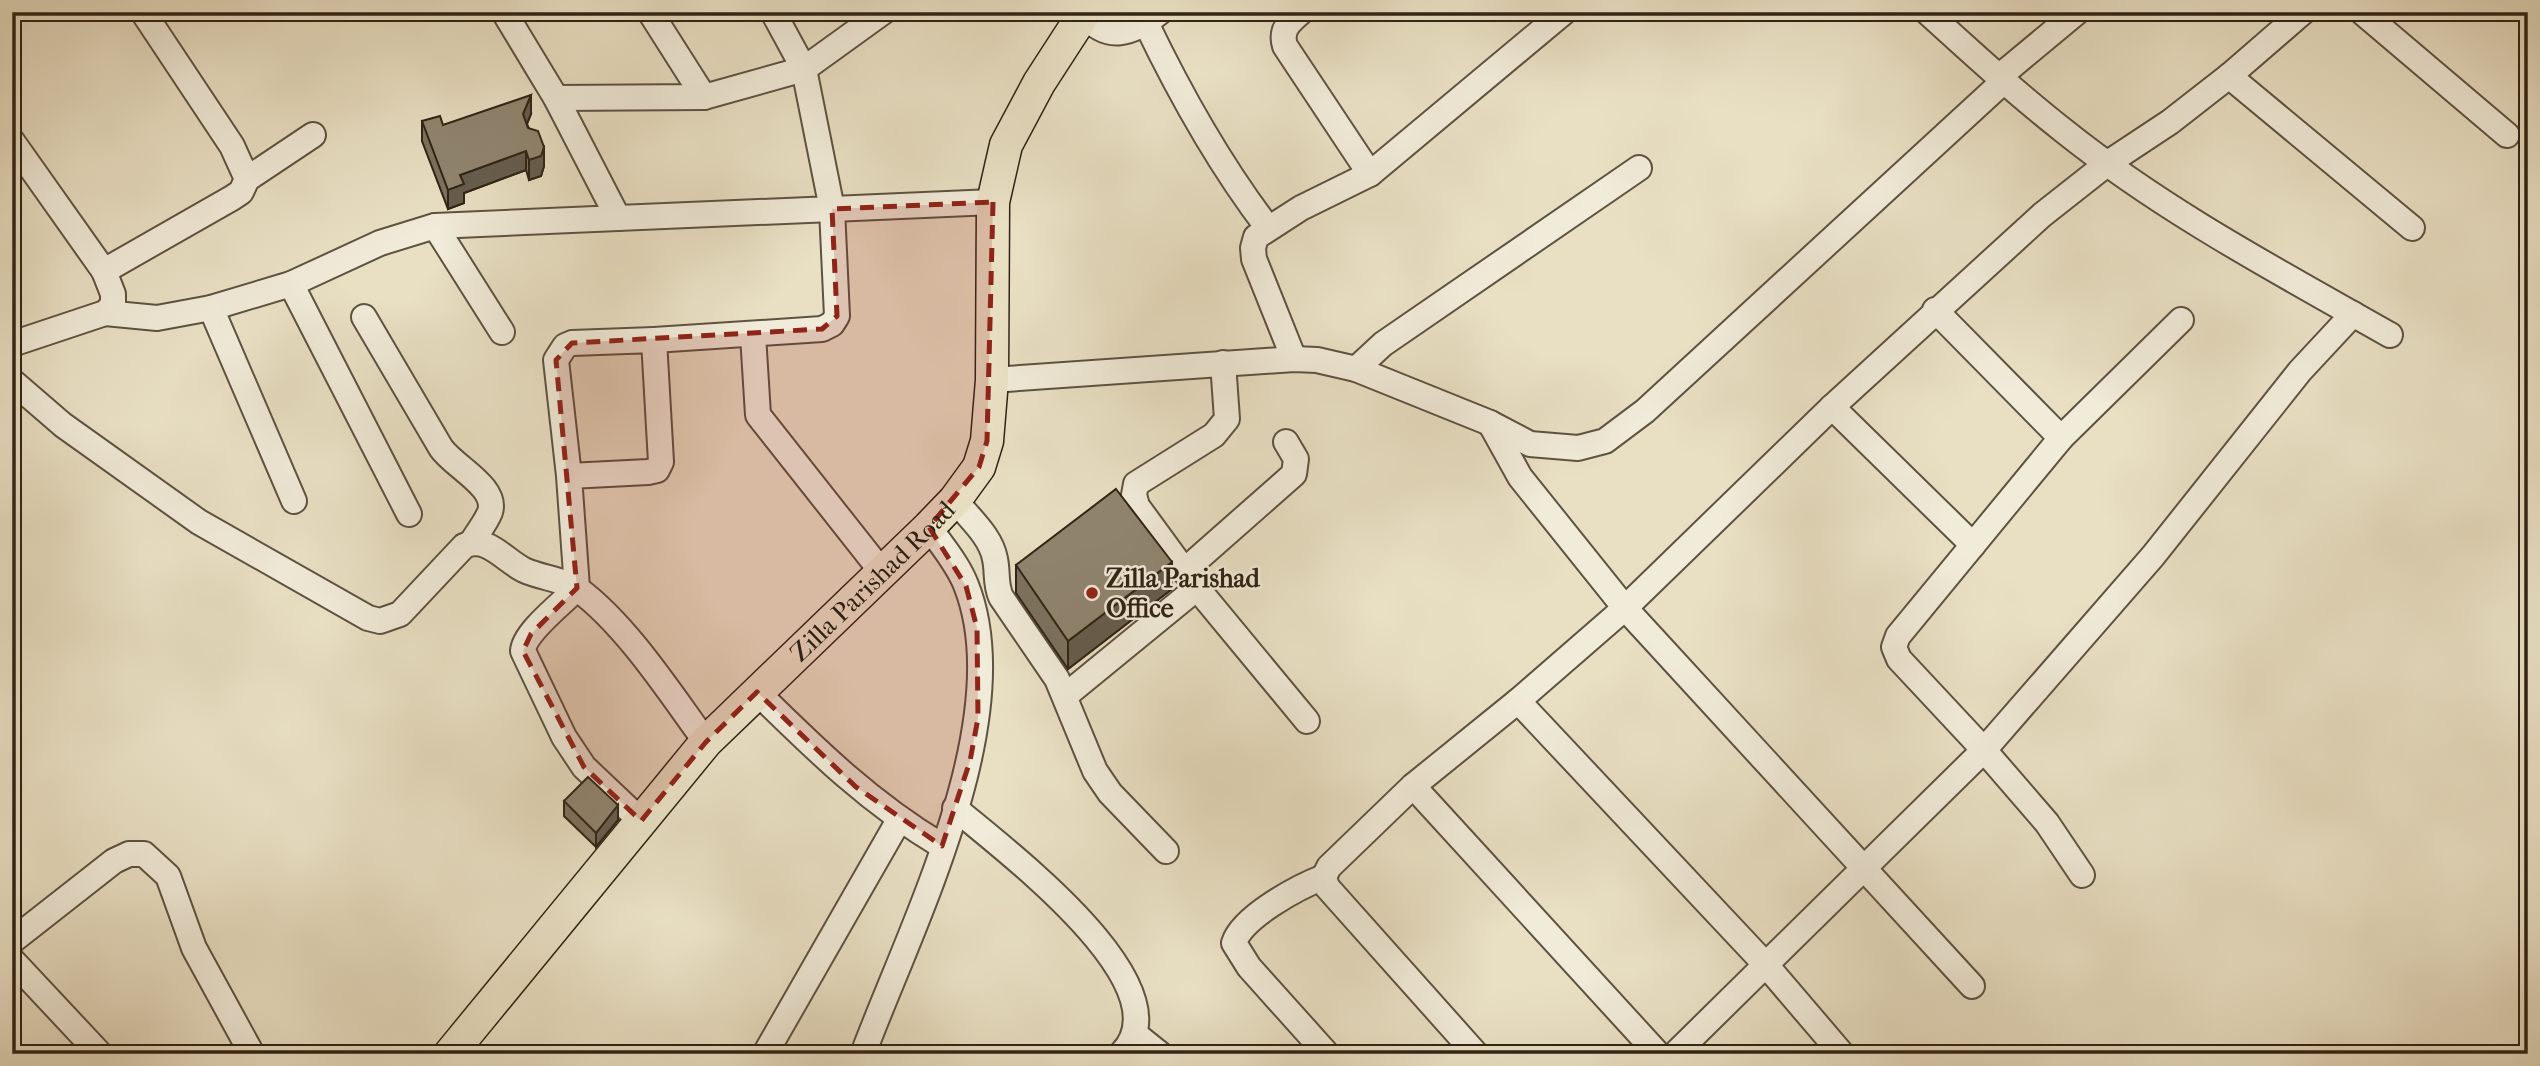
<svg xmlns="http://www.w3.org/2000/svg" width="2540" height="1066" font-family="'IM FELL French Canon',serif">
  <rect width="100%" height="100%" fill="#e9e0c4"/>
  <filter id="stains"><feTurbulence type="fractalNoise" baseFrequency=".00286" numOctaves="4"/><feColorMatrix values="0 0 0 0 .2 0 0 0 0 .09 0 0 0 0 .02 0 0 0 .5 -.17"/></filter>
  <radialGradient id="worn" r=".72"><stop offset=".6" stop-color="#630" stop-opacity="0"/><stop offset="1" stop-color="#630" stop-opacity=".3"/></radialGradient>
  <g fill="none" stroke-linecap="round" stroke-linejoin="round">
    <defs>
      <g id="minor">
        <polyline points="143,12 232,146 247,179"/>
        <polyline points="650,12 704,97"/>
        <path d="M1082 12C1107 44 1133 34 1160 12"/>
        <path d="M1301 12C1289 22 1280 30 1285 46L1370 174"/>
        <path d="M1927 12C1972 53 2017 94 2064 131 2164 211 2279 272 2390 335"/>
        <polyline points="2362,12 2507,135"/>
        <path d="M1146 23C1181 96 1219 164 1268 228"/>
        <polyline points="2000,76 2077,12"/>
        <polyline points="2229,76 2412,228"/>
        <polyline points="556,98 704,97 804,69 883,12"/>
        <polyline points="12,141 104,271"/>
        <polyline points="618,218 832,209 804,69 773,12"/>
        <polyline points="435,226 502,332"/>
        <polyline points="291,284 409,514"/>
        <polyline points="211,308 294,501"/>
        <polyline points="1935,310 2061,438 2181,320"/>
        <polyline points="105,313 157,318 211,308 291,284 380,243 435,226 618,218 556,98 504,12"/>
        <path d="M364 317 441 448C454 467 498 487 490 512 486 522 478 532 472 542"/>
        <polyline points="753,335 758,415 882,572"/>
        <polyline points="654,340 822,329 832,324 837,316 832,209 993,202"/>
        <polyline points="12,344 105,313 113,305 113,294 104,271 232,198 241,192 247,179 313,135"/>
        <polyline points="1294,359 1254,259 1253,248 1256,237 1301,208 1370,174 1564,12"/>
        <polyline points="1223,363 1227,419 1214,435 1136,484 1134,495 1137,506 1197,588 1307,721"/>
        <polyline points="1356,369 1383,344 1639,168"/>
        <polyline points="992,380 1294,359 1317,360 1356,369 1490,423 1530,444 1578,448 1605,441 1645,411 2005,80"/>
        <path d="M12 381 63 425 199 522 368 618 380 621 400 614 464 546C487 535 504 560 524 570 541 578 564 579 579 590 628 627 670 693 706 742"/>
        <polyline points="1832,407 1973,545"/>
        <polyline points="1490,423 1520,477 1625,608 1972,986"/>
        <path d="M569 476 556 360 565 346 572 343 654 340 661 462 657 470 648 472 569 476 577 588C563 603 524 632 523 651L564 737 584 767 641 821"/>
        <path d="M955 500C969 518 991 536 995 559 998 573 995 584 1001 597L1057 679 1095 771 1110 793 1166 851"/>
        <polyline points="1184,571 1294,474 1296,459 1286,442"/>
        <path d="M757 692C817 751 870 803 942 846"/>
        <polyline points="1065,696 1197,588"/>
        <polyline points="1413,786 1658,1054"/>
        <path d="M955 808C1000 847 1190 987 1121 1054"/>
        <polyline points="2082,875 2047,823 1984,750 2153,556 2300,371 2353,314"/>
        <path d="M1324 877C1298 887 1242 917 1234 943L1249 967 1327 1054"/>
        <polyline points="12,941 114,861 129,854 144,854 168,876 194,948 252,1054"/>
        <polyline points="12,960 100,1054"/>
        <polyline points="1135,1034 1160,1054"/>
        <polyline points="765,1054 899,820"/>
        <path d="M863 1054C910 928 1019 718 966 585 958 564 942 546 929 527"/>
        <polyline points="1476,1054 1327,887 1324,877 1329,867 1413,786 1518,701"/>
        <polyline points="1675,1054 1984,750 1899,659 1894,647 1898,636 2061,438"/>
        <polyline points="1842,1054 1766,965 1518,701 1625,608 1832,407 2042,215 2108,163 2170,122 2229,76 2303,12"/>
      </g>
      <g id="major">
        <path id="s1" d="M450 1054 706 742 929 527 955 500 979 467 987 441 992 380 993 202 1006 145 1039 83 1085 12"/>
      </g>
    </defs>
    <use href="#minor" stroke="#5e5241" stroke-width="28"/>
    <use href="#major" stroke="#302315" stroke-width="35"/>
    <use href="#minor" stroke="#f1ebd9" stroke-width="24"/>
    <use href="#major" stroke="#e9e0c4" stroke-width="32"/>
  </g>
  <g fill="#7c7260" stroke="#302315" stroke-width="2">
    <polygon points="531,114 527,124 544,166 541,176 529,180 526,170 464,193 464,203 448,209 422,141 422,121 443,125"/>
    <polygon points="1016,565 1172,589 1068,669 1016,593"/>
    <polygon points="564,801 618,820 596,847 564,816"/>
  </g>
  <g fill="#655d4e" stroke="#302315" stroke-width="2">
    <polygon points="531,95 531,114 523,133 523,114"/>
    <polygon points="544,147 544,166 541,176 529,180 529,160"/>
    <polygon points="526,151 526,170 464,193 464,203 448,209 448,190 460,175"/>
    <polygon points="1172,562 1172,589 1068,669 1068,641"/>
    <polygon points="618,805 618,820 596,847 596,833"/>
  </g>
  <g fill="#908570" stroke="#302315" stroke-width="2">
    <polygon points="531,95 523,114 528,128 538,131 544,147 541,156 529,160 526,151 460,175 464,184 448,190 422,121 440,116 443,125"/>
    <polygon points="1116,489 1172,562 1068,641 1016,565"/>
    <polygon points="588,777 618,805 596,833 564,801"/>
  </g>
  <path fill="#8f2418" fill-opacity="0.2" stroke="#8f2418" stroke-width="5" stroke-dasharray="14 9" stroke-linejoin="round" d="M993 202 987 441 979 467 929 527 966 586 977 628 978 718 970 761 942 846 856 787 757 692 706 742 641 821 584 767 523 651 531 634 577 588 556 360 572 343 822 329 837 316 832 209Z"/>
  <circle fill="#8f2418" stroke="#f1ebd9" stroke-width="2.5" cx="1092" cy="593" r="7"/>
  <g text-anchor="middle" stroke-width="5" stroke-linejoin="round" paint-order="stroke">
    <g font-size="26" font-weight="bold" fill="#302315" stroke="#f1ebd9" text-anchor="start">
      <text x="1106" y="587">Zilla Parishad<tspan x="1106" dy="30">Office</tspan></text>
    </g>
    <g font-size="26" fill="#302315" stroke="#f1ebd9">
      <text dy="9" stroke="none"><textPath href="#s1" startOffset="635">Zilla Parishad Road</textPath></text>
    </g>
  </g>
  <rect width="2540" height="1066" fill="none" stroke="#e9e0c4" stroke-width="42"/>
  <rect x="14" y="14" width="2512" height="1038" fill="none" stroke="#302315" stroke-width="3.5"/>
  <rect x="21" y="21" width="2498" height="1024" fill="none" stroke="#302315" stroke-width="2"/>
  <rect width="100%" height="100%" filter="url(#stains)"/>
  <rect width="100%" height="100%" fill="url(#worn)"/>
</svg>
